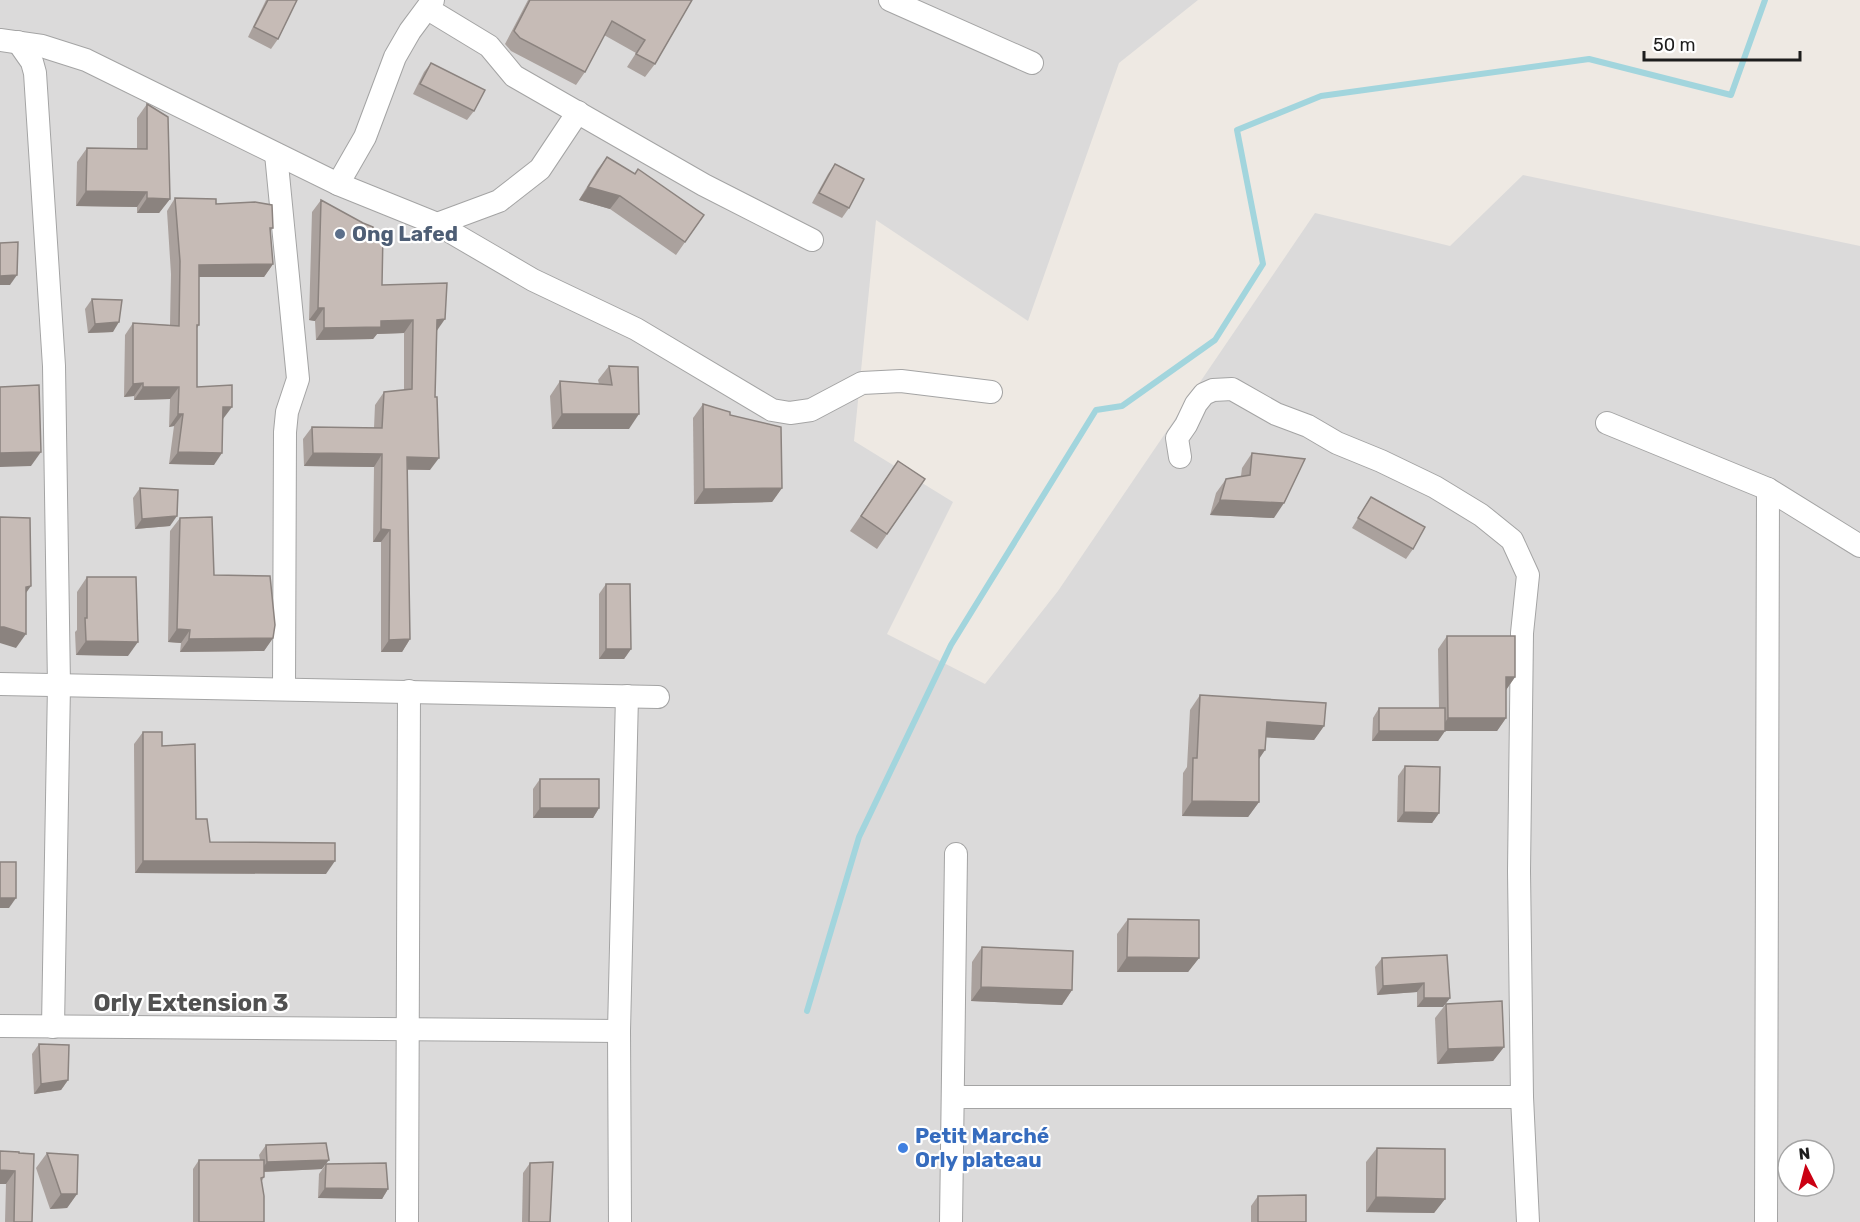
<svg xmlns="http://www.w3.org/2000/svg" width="1860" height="1222" font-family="Rubik,sans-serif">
  <rect width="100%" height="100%" fill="#eee9e3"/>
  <path fill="#dbdada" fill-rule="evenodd" d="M0 0H1198L1119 63 1028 321 876 220 854 441 953 502 887 634 985 684 1058 591 1315 213 1450 246 1523 175 1860 246V1222H0ZM1788 1150H1824V1186H1788Z"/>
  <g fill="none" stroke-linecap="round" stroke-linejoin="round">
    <polyline stroke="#a2d5dd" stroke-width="6" points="807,1011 859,837 951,645 1096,410 1122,406 1215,340 1263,264 1237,130 1321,96 1589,59 1731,95 1765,0"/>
    <defs>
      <g id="minor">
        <polyline points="890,0 1032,63"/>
        <polyline points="428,9 489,46 514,76 704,185 812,240"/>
        <polyline points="0,40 42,46 86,60 338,184 437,224 533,280 636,329 772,410 790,413 811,410 862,383 901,381 991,392"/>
        <polyline points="18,42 32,62 35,73 54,366 59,685 53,1027"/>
        <polyline points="276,154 298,379 287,412 285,432 284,688"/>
        <polyline points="338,184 365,137 395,57 410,31 433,0"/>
        <polyline points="437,224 499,201 540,169 578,112"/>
        <polyline points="1607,423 1768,489 1860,546"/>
        <polyline points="1180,457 1177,438 1186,425 1196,404 1204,394 1213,390 1232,389 1276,414 1308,426 1337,443 1381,461 1435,487 1481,515 1512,540 1528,575 1522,633 1519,871 1522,1097 1528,1222"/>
        <polyline points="0,684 658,697"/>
        <polyline points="0,1026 619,1031"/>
        <polyline points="953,1097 1522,1097"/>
        <polyline points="407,1222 409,691"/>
        <polyline points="620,1222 619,1031 627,696"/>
        <polyline points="951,1222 956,854"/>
        <polyline points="1766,1222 1768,489"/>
      </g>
    </defs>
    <use href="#minor" stroke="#a4a4a4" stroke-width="24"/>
    <use href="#minor" stroke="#fff" stroke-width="22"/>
  </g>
  <g fill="#aaa19d">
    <polygon points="266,0 297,0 278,39 271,49 248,37"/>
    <polygon points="528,0 692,0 655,64 645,77 627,67 636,53 604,35 585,72 576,85 511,51 505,44"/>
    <polygon points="431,63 474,111 467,120 413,94 424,72"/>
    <polygon points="147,104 170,199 159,213 137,213 137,207 76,206 77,162 87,148 137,149 137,118"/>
    <polygon points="607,157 704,215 676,255 610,209 579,200 597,170"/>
    <polygon points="835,164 849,208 842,218 812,203 828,174"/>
    <polygon points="175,198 216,204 273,228 270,231 273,264 264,277 199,277 199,325 197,328 197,387 223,419 214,465 169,464 174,426 169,427 170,399 134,400 134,396 124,397 125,335 133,323 170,325 171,274 167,211"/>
    <polygon points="321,200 373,232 382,285 437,331 430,470 407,470 410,639 402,652 381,652 381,542 373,542 374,467 304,466 303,439 312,427 374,428 375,405 384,392 404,390 404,333 377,334 373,339 316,340 315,321 309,320 312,212"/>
    <polygon points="92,299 113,332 88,333 85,309"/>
    <polygon points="609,366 629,429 552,429 550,396 560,381 599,384 598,380"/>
    <polygon points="703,404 782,488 772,502 694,504 693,418"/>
    <polygon points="1252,453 1274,518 1210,515 1216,493 1226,479 1241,476 1242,468"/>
    <polygon points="898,461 925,479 877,549 850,531"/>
    <polygon points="140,488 170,526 135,529 133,498"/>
    <polygon points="1371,497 1413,549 1406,559 1352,528"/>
    <polygon points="180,518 214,575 273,638 264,651 180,652 181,643 168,642 170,531"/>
    <polygon points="87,577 128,656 76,655 75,632 77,630 77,592"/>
    <polygon points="606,584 631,649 624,659 599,659 599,594"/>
    <polygon points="1447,636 1515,677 1506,690 1506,718 1497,731 1445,731 1438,741 1372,741 1373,718 1379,708 1439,708 1438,649"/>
    <polygon points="1200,695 1324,726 1314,740 1266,737 1265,750 1259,758 1259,802 1248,817 1182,816 1183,773 1187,767 1190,710"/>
    <polygon points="143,732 162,746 196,819 210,842 326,874 135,873 134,744"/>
    <polygon points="1405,766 1439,813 1432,823 1397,822 1398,776"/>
    <polygon points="540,779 599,808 593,818 533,818 533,789"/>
    <polygon points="1128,919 1199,958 1188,972 1117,972 1117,934"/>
    <polygon points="982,947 1072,990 1062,1005 971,1001 972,962"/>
    <polygon points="1382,958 1450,998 1443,1007 1417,1007 1417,992 1377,995 1375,967"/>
    <polygon points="1446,1004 1504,1047 1493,1061 1437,1064 1435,1018"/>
    <polygon points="39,1044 68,1080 61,1090 34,1094 32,1054"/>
    <polygon points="266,1145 322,1169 264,1172 264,1177 262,1181 264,1222 193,1222 193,1169 199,1160 260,1160 259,1155"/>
    <polygon points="1377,1148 1445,1199 1434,1213 1366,1212 1366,1162"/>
    <polygon points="0,1151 19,1152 32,1222 5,1222 6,1184 0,1184"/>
    <polygon points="47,1153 77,1194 67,1208 50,1209 36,1168"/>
    <polygon points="530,1163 550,1222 522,1222 523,1173"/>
    <polygon points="326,1164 388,1189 382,1199 318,1198 319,1174"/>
    <polygon points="1258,1196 1306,1222 1251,1222 1251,1206"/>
  </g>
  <g fill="#8b837f">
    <polygon points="588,187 620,196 610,209 579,200"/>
    <polygon points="86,191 147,192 137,207 76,206"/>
    <polygon points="147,198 170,199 159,213 137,213"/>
    <polygon points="273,264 264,277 191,277 199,265"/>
    <polygon points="17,275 10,285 0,285 0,276"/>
    <polygon points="318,308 324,308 315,321 309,320"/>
    <polygon points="445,319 436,332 437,320"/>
    <polygon points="413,320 404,333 377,334 373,339 316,340 324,328 381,321"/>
    <polygon points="119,322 113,332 88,333 95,324"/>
    <polygon points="143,383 134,396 124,397 133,384"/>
    <polygon points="143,387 179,387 170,399 134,400"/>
    <polygon points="223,407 232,407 223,419 214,420"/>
    <polygon points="178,414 183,414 174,426 169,427"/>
    <polygon points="562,414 639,414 629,429 552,429"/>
    <polygon points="41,452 31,466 0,467 0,453"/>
    <polygon points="178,452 222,453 214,465 169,464"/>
    <polygon points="313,453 382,454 374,467 304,466"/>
    <polygon points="407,457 439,458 430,470 398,469"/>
    <polygon points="782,488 772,502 694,504 704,489"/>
    <polygon points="1220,500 1284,503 1274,518 1210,515"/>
    <polygon points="177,516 170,526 135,529 142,519"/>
    <polygon points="381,529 390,530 381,542 373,542"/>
    <polygon points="31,586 21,600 26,587"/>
    <polygon points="0,627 4,627 26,634 16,648 0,643"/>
    <polygon points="177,629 190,630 181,643 168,642"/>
    <polygon points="273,638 264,651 180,652 189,639"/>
    <polygon points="410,639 402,652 381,652 389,640"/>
    <polygon points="86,641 138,642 128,656 76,655"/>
    <polygon points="606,649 631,649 624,659 599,659"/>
    <polygon points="1506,677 1515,677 1506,690"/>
    <polygon points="1448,718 1506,718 1497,731 1439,731"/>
    <polygon points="1267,722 1324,726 1314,740 1257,737"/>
    <polygon points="1379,731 1445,731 1438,741 1372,741"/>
    <polygon points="1259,750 1265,750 1255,765"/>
    <polygon points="1192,801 1259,802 1248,817 1182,816"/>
    <polygon points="540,808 599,808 593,818 533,818"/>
    <polygon points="1404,812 1439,813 1432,823 1397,822"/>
    <polygon points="143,861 335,861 326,874 135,873"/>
    <polygon points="0,898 16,898 9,908 0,908"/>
    <polygon points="1127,957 1199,958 1188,972 1117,972"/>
    <polygon points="1424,983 1417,992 1377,995 1383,986"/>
    <polygon points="981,987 1072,990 1062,1005 971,1001"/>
    <polygon points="1424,998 1450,998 1443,1007 1417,1007"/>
    <polygon points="1504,1047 1493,1061 1437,1064 1448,1049"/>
    <polygon points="68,1080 61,1090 34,1094 41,1084"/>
    <polygon points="329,1160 322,1169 260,1172 267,1162"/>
    <polygon points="0,1170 15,1171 6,1184 0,1184"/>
    <polygon points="325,1188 388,1189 382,1199 318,1198"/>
    <polygon points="61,1194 77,1194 67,1208 50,1209"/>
    <polygon points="1376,1197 1445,1199 1434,1213 1366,1212"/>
  </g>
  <g fill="#c6bbb6" stroke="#8b837f" stroke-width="1.5">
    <polygon points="268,0 297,0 278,39 254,27"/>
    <polygon points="530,0 692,0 655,64 636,54 645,40 612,21 585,72 520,38 514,31"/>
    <polygon points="431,63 485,90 474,111 420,84"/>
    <polygon points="147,104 168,117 170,199 147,198 147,192 86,191 87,148 147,149"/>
    <polygon points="607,157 635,174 638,169 704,215 685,242 620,196 588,187"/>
    <polygon points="835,164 864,179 849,208 819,193"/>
    <polygon points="175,198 216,199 216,204 255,202 272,205 273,228 270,228 273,264 199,265 199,325 197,325 197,387 232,385 232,407 223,407 222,453 178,452 183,414 178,414 179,387 143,387 143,383 133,384 133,323 179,326 180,261"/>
    <polygon points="321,200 363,223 373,227 373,232 383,233 382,285 447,283 445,319 437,320 435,397 437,397 439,458 407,457 410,639 389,640 390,530 381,529 382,454 313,453 312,427 382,428 384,392 412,389 413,320 381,321 381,327 324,328 324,308 318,308"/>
    <polygon points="18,242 17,275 0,276 0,243"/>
    <polygon points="92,299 122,300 119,322 95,324"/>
    <polygon points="609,366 638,367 639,414 562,414 560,381 612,385"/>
    <polygon points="39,385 41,452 0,453 0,387"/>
    <polygon points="703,404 730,412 730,415 781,427 782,488 704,489"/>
    <polygon points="1252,453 1305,459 1284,503 1220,500 1226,479 1250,475"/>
    <polygon points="898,461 925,479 887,534 861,516"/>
    <polygon points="140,488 178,490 177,516 142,519"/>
    <polygon points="1371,497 1425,527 1413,549 1358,518"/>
    <polygon points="0,517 30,518 31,586 26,587 26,634 4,627 0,627"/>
    <polygon points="212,517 214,575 270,576 275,625 273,638 189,639 190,630 177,629 180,518"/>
    <polygon points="87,577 136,577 138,642 86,641 85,618 87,618"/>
    <polygon points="606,584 630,584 631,649 606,649"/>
    <polygon points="1447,636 1515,636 1515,677 1506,677 1506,718 1448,718"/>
    <polygon points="1200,695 1326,703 1324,726 1267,722 1265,750 1259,750 1259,802 1192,801 1193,758 1197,758"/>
    <rect x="1379" y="708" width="66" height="23"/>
    <polygon points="143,732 162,732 162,746 195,744 196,819 207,819 210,842 335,843 335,861 143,861"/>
    <polygon points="1405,766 1440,767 1439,813 1404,812"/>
    <rect x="540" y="779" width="59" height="29"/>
    <rect x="0" y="862" width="16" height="36"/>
    <polygon points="1128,919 1199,920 1199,958 1127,957"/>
    <polygon points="982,947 1073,951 1072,990 981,987"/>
    <polygon points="1447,955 1450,998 1424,998 1424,983 1383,986 1382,958"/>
    <polygon points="1502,1001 1504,1047 1448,1049 1446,1004"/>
    <polygon points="39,1044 69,1045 68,1080 41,1084"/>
    <polygon points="326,1143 329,1160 267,1162 266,1145"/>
    <polygon points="1377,1148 1445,1149 1445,1199 1376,1197"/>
    <polygon points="0,1151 19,1152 19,1153 34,1154 32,1222 14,1222 15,1171 0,1170"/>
    <polygon points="47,1153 78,1155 77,1194 61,1194"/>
    <polygon points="199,1160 264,1160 264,1177 261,1178 264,1196 264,1222 199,1222"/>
    <polygon points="553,1162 550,1222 529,1222 530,1163"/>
    <polygon points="386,1163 388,1189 325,1188 326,1164"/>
    <polygon points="1306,1195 1306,1222 1258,1222 1258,1196"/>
  </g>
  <circle fill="#5c6f8a" stroke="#fff" stroke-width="2" cx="340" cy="234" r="6"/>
  <circle fill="#3f7fe0" stroke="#fff" stroke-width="2" cx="903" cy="1148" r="6"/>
  <g text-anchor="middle" stroke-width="4.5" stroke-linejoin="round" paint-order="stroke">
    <g font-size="21" font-weight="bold" fill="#4e5e75" stroke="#fff" text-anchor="start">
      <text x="352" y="241">Ong Lafed</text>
    </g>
    <g font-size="21" font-weight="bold" fill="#366cbe" stroke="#fff" text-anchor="start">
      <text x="915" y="1143">Petit Marché<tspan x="915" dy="24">Orly plateau</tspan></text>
    </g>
    <g font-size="24" font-weight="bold" fill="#505050" stroke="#fff">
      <text x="191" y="1011">Orly Extension 3</text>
    </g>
  </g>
  <g transform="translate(1806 1168) rotate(354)"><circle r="28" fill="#ffffff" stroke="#a5a5a5" stroke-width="1.5"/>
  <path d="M0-4.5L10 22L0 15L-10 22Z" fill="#ca0013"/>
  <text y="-9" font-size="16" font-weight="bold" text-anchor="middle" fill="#1d1d1d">N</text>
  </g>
  <path d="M1644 51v9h156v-9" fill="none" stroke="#1d1d1d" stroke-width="3"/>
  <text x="1653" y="51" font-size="18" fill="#1d1d1d" stroke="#ffffff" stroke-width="4.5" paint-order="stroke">50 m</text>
</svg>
